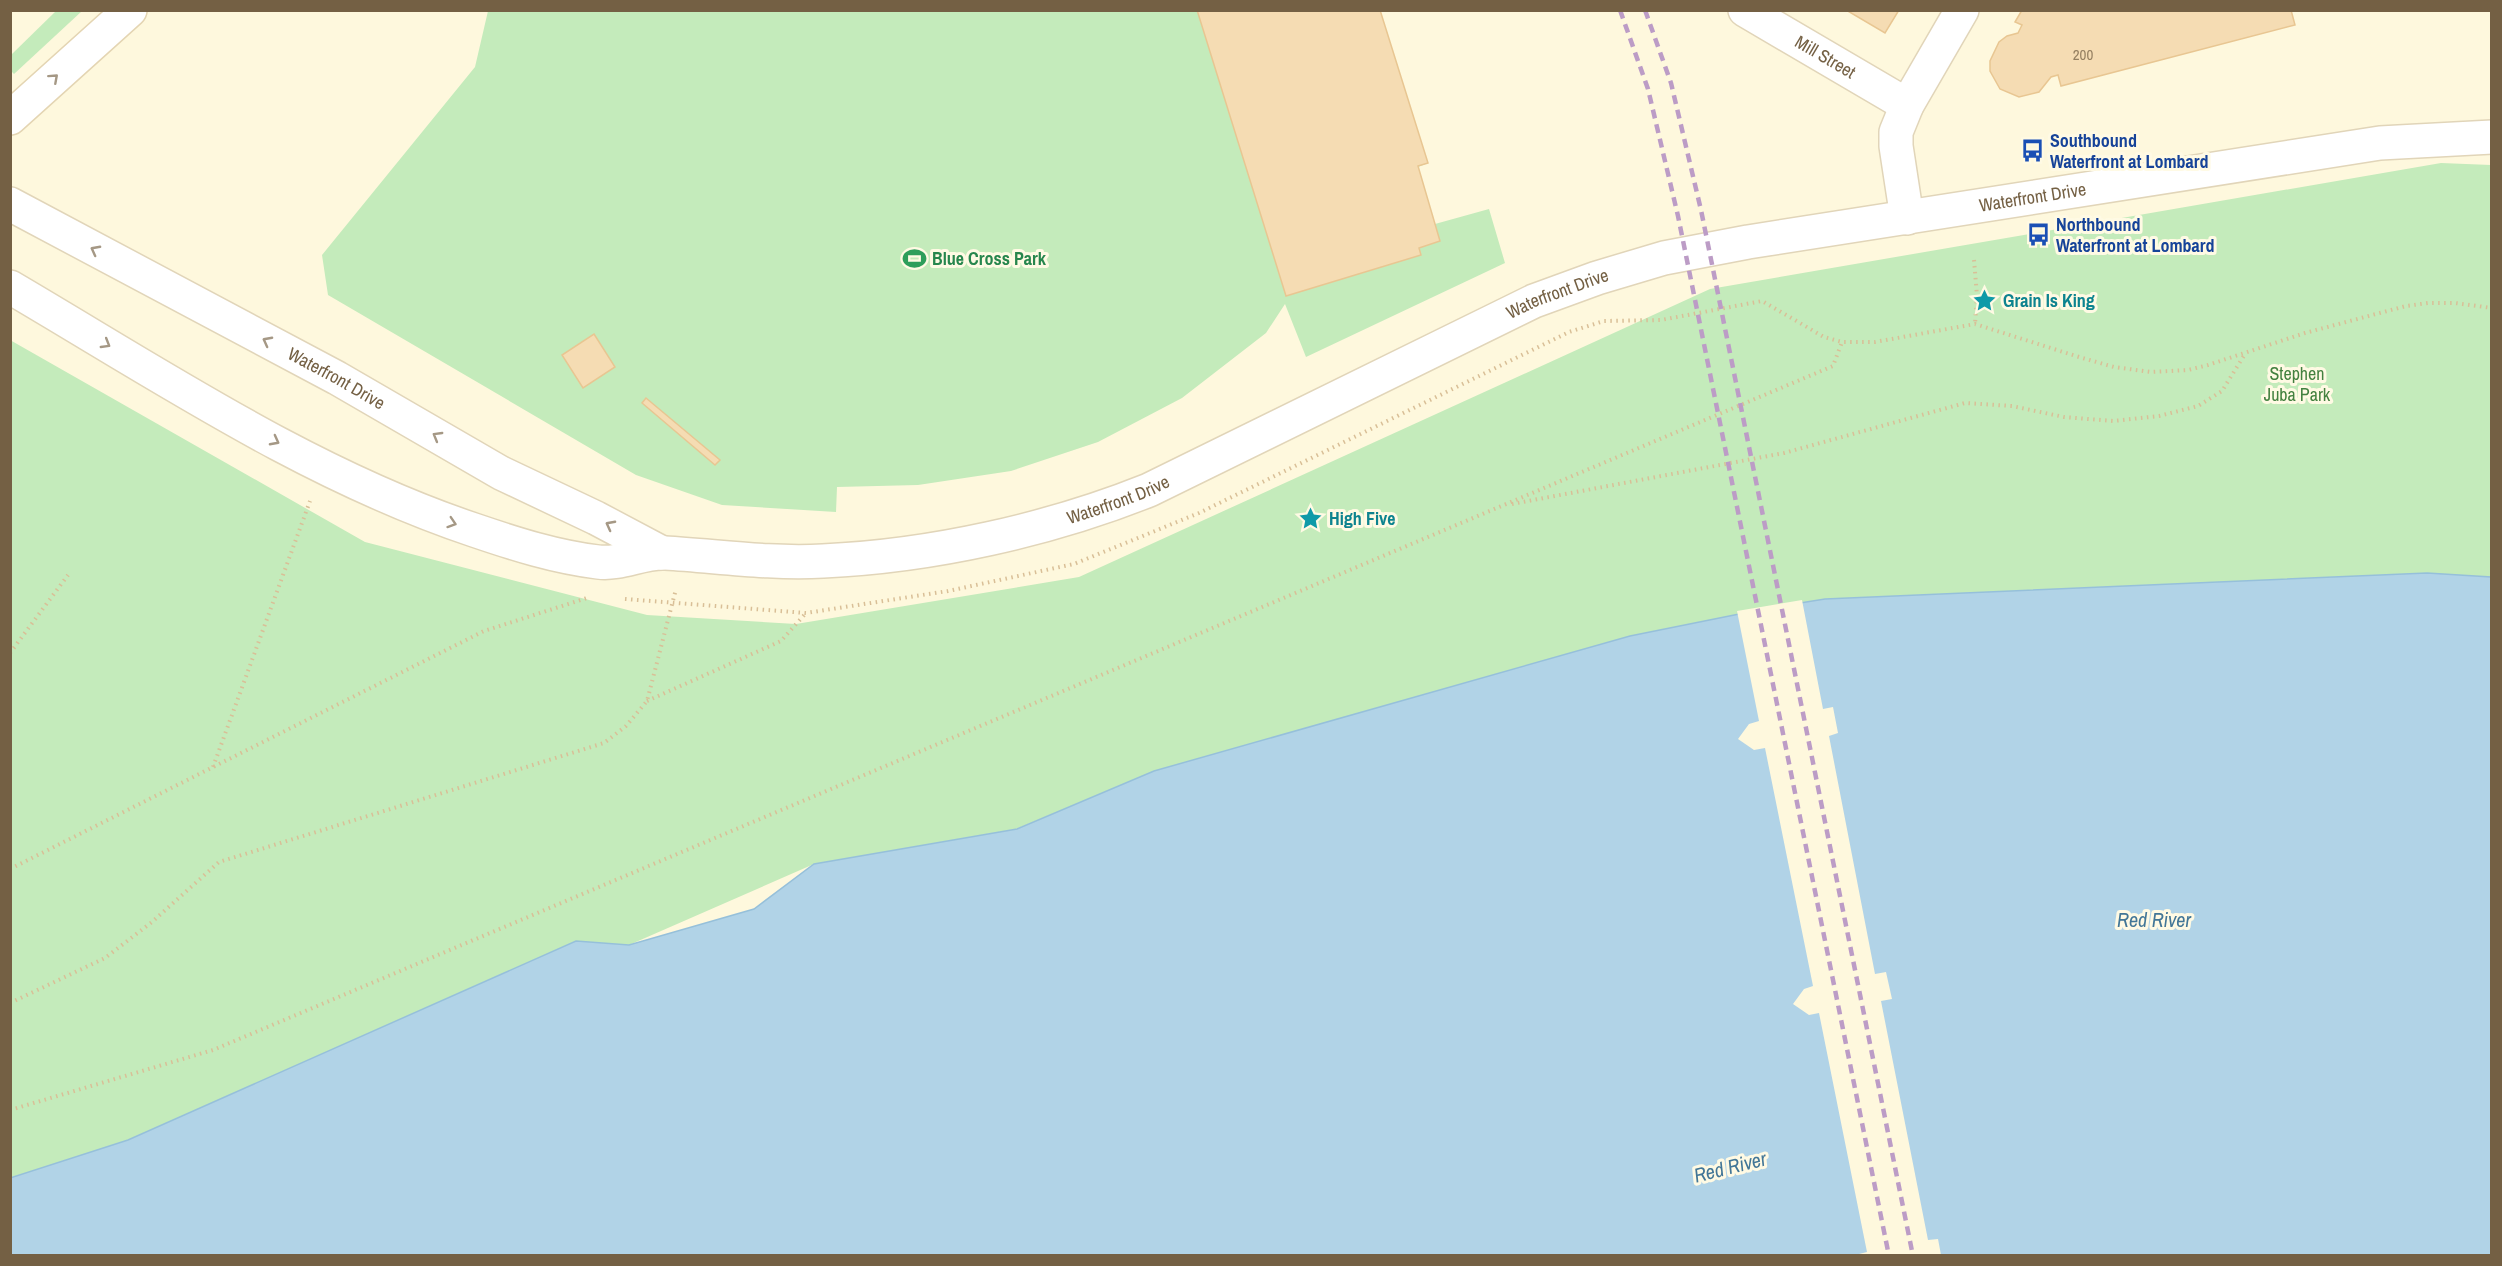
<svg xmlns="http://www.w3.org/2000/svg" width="2502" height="1266" font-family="'Archivo Narrow',sans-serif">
  <rect width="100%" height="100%" fill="#fef8dd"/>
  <g fill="#c4ebbb">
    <polygon points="1380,10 1428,163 1418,167 1435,224 1489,209 1505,263 1306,357 1285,304 1266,333 1182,398 1098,442 1011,471 918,485 837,487 836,512 722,505 636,475 328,295 322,255 475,67 488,11"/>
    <polygon points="56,11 82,11 14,74 11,71 11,55"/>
    <polygon points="2441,163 2491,165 2491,578 2427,573 1825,599 1769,608 1630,636 1155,771 1016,829 814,864 629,945 576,941 128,1140 11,1178 10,340 365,542 647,615 796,624 1079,577 1710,289"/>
  </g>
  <polygon fill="#b1d3e7" stroke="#96c0da" stroke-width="1.5" points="2427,573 2491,577 2491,1255 11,1256 10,1178 128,1140 576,941 629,945 754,909 814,864 1017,829 1154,771 1630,636 1769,608 1825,599"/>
  <polygon fill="#fef8dd" points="1802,600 1823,709 1833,707 1838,733 1829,736 1875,974 1886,972 1892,999 1881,1001 1928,1240 1938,1239 1941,1255 1855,1255 1867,1252 1819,1013 1809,1015 1793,1004 1804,989 1813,986 1765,748 1754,750 1738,739 1749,724 1759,721 1737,611"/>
  <g fill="#f5dcb3" stroke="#e8c692" stroke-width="1.5">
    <polygon points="1197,10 1380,10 1428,163 1418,166 1440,241 1419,248 1421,255 1286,296"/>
    <polygon points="1846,10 1899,10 1885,33"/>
    <polygon points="2022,10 2291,10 2295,25 2061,86 2058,75 2051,77 2039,92 2019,97 2000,89 1990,71 1990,61 1999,42 2007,36 2018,33 2022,25 2015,22"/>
    <polygon points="594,334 615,367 583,388 562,355"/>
    <polygon points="646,398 720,460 715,465 642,403"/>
  </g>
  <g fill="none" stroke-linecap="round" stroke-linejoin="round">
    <defs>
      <g id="minor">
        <path id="s1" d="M1745 10 1907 105"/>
      </g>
      <g id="tertiary">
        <path id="s2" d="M10 204 337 378 501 473 596 518 662 553"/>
        <polyline points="1907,218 1896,146 1896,132 1907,105 1962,10"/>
        <path id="s3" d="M10 287C160 375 309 475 474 530 515 544 556 557 598 562 621 565 642 552 665 553 717 556 770 564 823 561 932 556 1049 530 1149 490L1534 301 1597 278 1664 258 1748 242 2380 143 2492 137"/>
      </g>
      <polyline id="secondary" points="10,118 130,10"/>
    </defs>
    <use href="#minor" stroke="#e1d5b9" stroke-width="36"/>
    <use href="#tertiary" stroke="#e1d5b9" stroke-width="36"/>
    <use href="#secondary" stroke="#e4d5b3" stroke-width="36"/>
    <g stroke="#d9bf97" stroke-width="4" stroke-dasharray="1.5 4.5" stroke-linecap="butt">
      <polyline points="1974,260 1977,296 1975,324"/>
      <polyline points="1512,504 1784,453 1965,403 2012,406 2064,417 2113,421 2159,416 2198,406 2222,391 2245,354"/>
      <polyline points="625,599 806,613 948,591 1074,564 1199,513 1569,332 1604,321 1661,320 1762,301 1824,337 1842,342 1875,342 1975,324 2079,357 2114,367 2151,372 2188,370 2208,365 2305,333 2406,306 2428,303 2455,303 2492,308"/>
      <polyline points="10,653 68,575"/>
      <polyline points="647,701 781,641 806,613"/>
      <polyline points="213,767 310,501"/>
      <polyline points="10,869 484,631 587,598"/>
      <polyline points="10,1003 105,958 152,922 219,862 604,743 626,726 647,701 676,589"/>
      <polyline points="10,1110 213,1050 1833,366 1842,342"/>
    </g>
    <use href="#minor" stroke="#fff" stroke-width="33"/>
    <use href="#tertiary" stroke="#fff" stroke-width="33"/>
    <use href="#secondary" stroke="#fff" stroke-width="33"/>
    <g stroke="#bc9cc6" stroke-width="4.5" stroke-dasharray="9 6" stroke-linecap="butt">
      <polyline points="1620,10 1648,89 1678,216 1889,1256"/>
      <polyline points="1645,10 1671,83 1701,210 1913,1256"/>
    </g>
  </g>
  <defs><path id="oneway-chevron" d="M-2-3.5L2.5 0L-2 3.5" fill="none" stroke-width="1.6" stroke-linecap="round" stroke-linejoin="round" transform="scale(1.5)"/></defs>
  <g stroke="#a59885">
    <use href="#oneway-chevron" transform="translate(54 78) rotate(-42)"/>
    <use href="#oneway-chevron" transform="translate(95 250) rotate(-152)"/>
    <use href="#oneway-chevron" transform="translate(267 341) rotate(-152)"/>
    <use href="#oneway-chevron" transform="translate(106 344) rotate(31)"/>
    <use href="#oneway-chevron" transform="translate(437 436) rotate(-150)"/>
    <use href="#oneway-chevron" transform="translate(275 441) rotate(28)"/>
    <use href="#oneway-chevron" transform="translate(452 523) rotate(18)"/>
    <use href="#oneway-chevron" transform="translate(610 525) rotate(-152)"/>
  </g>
  <defs>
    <symbol id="bus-bare" viewBox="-9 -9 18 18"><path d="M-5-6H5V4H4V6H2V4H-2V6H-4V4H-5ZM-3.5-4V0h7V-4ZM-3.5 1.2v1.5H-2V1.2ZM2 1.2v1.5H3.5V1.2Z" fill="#1a4fb4" stroke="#fffae4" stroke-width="2.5" paint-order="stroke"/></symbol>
    <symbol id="stadium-bare" viewBox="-9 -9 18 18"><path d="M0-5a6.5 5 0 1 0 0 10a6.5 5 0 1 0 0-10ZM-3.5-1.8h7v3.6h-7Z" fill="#2e9e5b" stroke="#fffae4" stroke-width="2.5" paint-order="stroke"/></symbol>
    <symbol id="sight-bare" viewBox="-9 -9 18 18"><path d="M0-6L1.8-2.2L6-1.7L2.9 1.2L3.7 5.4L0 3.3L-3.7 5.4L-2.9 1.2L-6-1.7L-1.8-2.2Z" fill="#0f9aa8" stroke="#fffae4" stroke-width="2.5" paint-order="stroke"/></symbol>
  </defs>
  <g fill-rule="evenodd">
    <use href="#bus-bare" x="2016" y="134" width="33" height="33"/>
    <use href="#bus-bare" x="2022" y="218" width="33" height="33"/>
    <use href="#stadium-bare" x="898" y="242" width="33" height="33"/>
    <use href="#sight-bare" x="1968" y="284" width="33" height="33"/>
    <use href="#sight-bare" x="1294" y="502" width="33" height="33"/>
  </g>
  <g text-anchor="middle" stroke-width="6" stroke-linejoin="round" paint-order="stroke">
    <g font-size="15" fill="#947f60">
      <text x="2083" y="60">200</text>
    </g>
    <g font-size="18" fill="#746044" stroke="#fffae4">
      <text dy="6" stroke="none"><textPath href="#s1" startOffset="93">Mill Street</textPath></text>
      <text dy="6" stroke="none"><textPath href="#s3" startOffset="2154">Waterfront Drive</textPath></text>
      <text dy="6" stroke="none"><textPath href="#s3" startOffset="1668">Waterfront Drive</textPath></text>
      <text dy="6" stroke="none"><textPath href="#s2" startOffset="370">Waterfront Drive</textPath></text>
      <text dy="6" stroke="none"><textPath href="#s3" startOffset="1182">Waterfront Drive</textPath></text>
    </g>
    <g font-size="18" font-weight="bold" fill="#164399" stroke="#fffae4" text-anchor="start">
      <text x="2050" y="147">Southbound<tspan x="2050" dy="21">Waterfront at Lombard</tspan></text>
      <text x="2056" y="231">Northbound<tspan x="2056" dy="21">Waterfront at Lombard</tspan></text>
    </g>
    <g font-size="18" font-weight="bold" fill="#27864d" stroke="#fffae4" text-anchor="start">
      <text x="932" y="265">Blue Cross Park</text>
    </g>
    <g font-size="18" font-weight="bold" fill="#0d838f" stroke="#fffae4" text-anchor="start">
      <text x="2003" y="307">Grain Is King</text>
      <text x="1329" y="525">High Five</text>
    </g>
    <g font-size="18" fill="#43813f" stroke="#fffae4">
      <text x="2297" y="380">Stephen<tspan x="2297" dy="21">Juba Park</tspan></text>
    </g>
    <g font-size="20" font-style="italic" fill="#427697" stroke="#fffae4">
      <text x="2154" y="927">Red River</text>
      <text transform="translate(1730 1167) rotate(-14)" y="7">Red River</text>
    </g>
  </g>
  <rect width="2502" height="1266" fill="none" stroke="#746044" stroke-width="24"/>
</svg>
